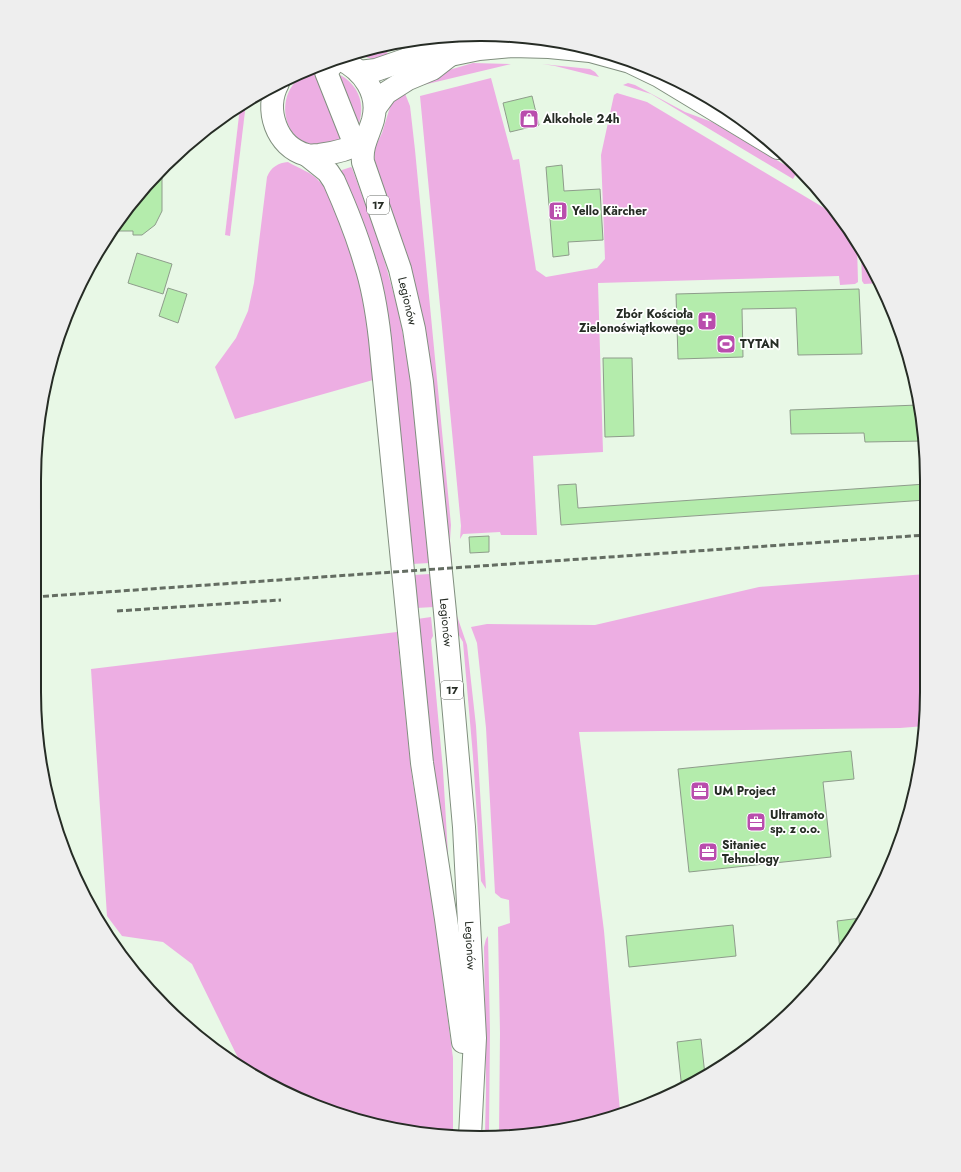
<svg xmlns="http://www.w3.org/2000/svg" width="961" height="1172" font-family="Jost,sans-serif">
  <rect width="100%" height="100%" fill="#e8f8e6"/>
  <g fill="#edaee3">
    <path d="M384 46 389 56C375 61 369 59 356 53L365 49Z"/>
    <polygon points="473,63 511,64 419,86 449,70"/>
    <polygon points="542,64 590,69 595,72 599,77 555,66"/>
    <path d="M317 71 345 140C338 142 326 148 318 147 275 142 274 77 317 71Z"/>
    <path d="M333 72C357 80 368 104 357 128Z"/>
    <polygon points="491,78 513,160 519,159 536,270 546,277 597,268 605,259 601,155 614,95 617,93 647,102 841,218 857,244 858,282 855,284 840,285 839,276 598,283 603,452 533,456 537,535 501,535 500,532 463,534 460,539 461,526 420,96"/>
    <polygon points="628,83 635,85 685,112 712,122 797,172 793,179 651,94 623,85"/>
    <polygon points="404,91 410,106 415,150 451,525 450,540 452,562 450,562 374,162 375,147 382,133 390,107 394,100"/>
    <polygon points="246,103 230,236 225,235 240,107"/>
    <path d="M288 162C298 168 311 172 319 181 330 192 335 207 340 222 360 272 371 325 373 380L235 419 215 367 236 338 248 311 254 283 267 177C271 167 278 163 288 162Z"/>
    <polygon points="351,167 352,168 380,244 400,317 412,390 430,563 412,564 341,172 342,170"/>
    <polygon points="861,251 881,283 864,284 862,281"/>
    <polygon points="430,574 434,607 416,608 413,575"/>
    <polygon points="926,574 925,726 900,728 579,732 604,931 620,1111 567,1129 499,1134 500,1033 498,927 510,923 509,900 501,898 495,893 486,728 477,643 471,627 487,624 595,625 759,587"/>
    <polygon points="455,616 457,616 467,645 476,726 486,889 481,881 473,756 463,642 457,632"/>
    <polygon points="431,617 433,636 431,640 443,770 451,905 437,807 417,619"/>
    <polygon points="397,632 412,777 428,868 453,1058 453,1137 337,1114 243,1068 192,964 163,942 122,936 107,916 91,669"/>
    <polygon points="488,936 490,1031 489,1135 485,1135 486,1090 484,947 486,939"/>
  </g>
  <g fill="#b4ecac" stroke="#8e9c8b">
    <polygon points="532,96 539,125 510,132 503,103"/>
    <polygon points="562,165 564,191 600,189 603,240 568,242 569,255 553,257 546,167"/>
    <polygon points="162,168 162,211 155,225 142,235 133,235 133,231 111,231"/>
    <polygon points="137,253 172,264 163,294 128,283"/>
    <polygon points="168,288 187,294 178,323 159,316"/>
    <polygon points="859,289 862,354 798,355 796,308 742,309 743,357 678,359 676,294"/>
    <polygon points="603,358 632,358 634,436 605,437"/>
    <polygon points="918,405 924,441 865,442 864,433 791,434 790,410"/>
    <polygon points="576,484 578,508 926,484 926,500 561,525 558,485"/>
    <polygon points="489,536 489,552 470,553 469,537"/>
    <polygon points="851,751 854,779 823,782 831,857 689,872 678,769"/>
    <polygon points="861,918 840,950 837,921"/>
    <polygon points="733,925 736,956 629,967 626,936"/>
    <polygon points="701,1039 705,1075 682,1090 677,1042"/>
  </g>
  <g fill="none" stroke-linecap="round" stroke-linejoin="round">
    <defs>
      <g id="minor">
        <polyline points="442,37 445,41 450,55"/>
        <polyline points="335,61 326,72 351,135 365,141"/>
        <polyline points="359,72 376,70 425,53 450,55 479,49 512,46 549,47 590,51 630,62 659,76 778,148"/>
        <polyline points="375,108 386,93 408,79 432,69 450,55"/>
      </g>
      <g id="highway">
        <path id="s1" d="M340 59C363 70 380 93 373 120 369 134 361 146 363 162L400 269 414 329 422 382 445 612 464 827 475 1038 470 1136"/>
        <path d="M278 83C264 109 276 147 307 155 310 156 315 155 319 155 336 153 350 149 365 141"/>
        <path d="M308 156 328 172 334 181C346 208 357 235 365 263 373 287 377 313 380 339L422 763 446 919 463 1042"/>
      </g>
    </defs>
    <use href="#minor" stroke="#818f7f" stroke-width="24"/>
    <use href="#highway" stroke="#818f7f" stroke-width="24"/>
    <use href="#minor" stroke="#fff" stroke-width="22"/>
    <use href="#highway" stroke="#fff" stroke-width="22"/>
    <g stroke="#646d62" stroke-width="3" stroke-dasharray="6 3" stroke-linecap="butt">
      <polyline points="34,597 926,535"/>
      <polyline points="117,611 281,600"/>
    </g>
  </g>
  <defs>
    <symbol id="shop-square" viewBox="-11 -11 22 22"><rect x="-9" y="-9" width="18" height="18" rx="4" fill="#b94dad" stroke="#fff"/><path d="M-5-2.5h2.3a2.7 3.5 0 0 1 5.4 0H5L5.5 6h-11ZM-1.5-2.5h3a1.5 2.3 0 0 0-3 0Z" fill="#fff"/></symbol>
    <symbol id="building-square" viewBox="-11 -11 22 22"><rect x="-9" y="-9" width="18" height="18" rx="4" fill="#b94dad" stroke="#fff"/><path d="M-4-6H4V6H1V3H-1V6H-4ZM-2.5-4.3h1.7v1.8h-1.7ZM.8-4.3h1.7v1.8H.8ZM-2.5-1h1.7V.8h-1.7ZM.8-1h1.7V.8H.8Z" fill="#fff"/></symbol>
    <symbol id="church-square" viewBox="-11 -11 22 22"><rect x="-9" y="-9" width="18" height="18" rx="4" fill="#b94dad" stroke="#fff"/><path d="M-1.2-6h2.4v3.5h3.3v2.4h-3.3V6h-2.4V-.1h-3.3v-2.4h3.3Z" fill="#fff"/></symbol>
    <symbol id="stadium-square" viewBox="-11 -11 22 22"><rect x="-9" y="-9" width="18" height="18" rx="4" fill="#b94dad" stroke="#fff"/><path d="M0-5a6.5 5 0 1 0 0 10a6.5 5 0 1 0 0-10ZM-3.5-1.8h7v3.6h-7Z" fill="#fff"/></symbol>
    <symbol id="office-square" viewBox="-11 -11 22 22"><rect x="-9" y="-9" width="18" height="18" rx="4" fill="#b94dad" stroke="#fff"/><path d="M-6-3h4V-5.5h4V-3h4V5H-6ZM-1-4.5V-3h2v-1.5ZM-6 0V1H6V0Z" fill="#fff"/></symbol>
  </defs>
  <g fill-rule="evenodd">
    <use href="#shop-square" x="518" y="108" width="22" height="22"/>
    <use href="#building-square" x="547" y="200" width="22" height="22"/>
    <use href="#church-square" x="696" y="310" width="22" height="22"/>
    <use href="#stadium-square" x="715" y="333" width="22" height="22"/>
    <use href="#office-square" x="689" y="780" width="22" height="22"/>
    <use href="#office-square" x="745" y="811" width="22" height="22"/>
    <use href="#office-square" x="697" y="841" width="22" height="22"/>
  </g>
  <g text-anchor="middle" stroke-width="3.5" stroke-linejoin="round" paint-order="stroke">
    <g fill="#fff" stroke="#676b66" stroke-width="1">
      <rect x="367" y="196" width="22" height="18" rx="3"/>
      <rect x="441" y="681" width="22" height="18" rx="3"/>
    </g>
    <g font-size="11" font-weight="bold" fill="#262c25">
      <text x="378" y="209">17</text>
      <text x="452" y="694">17</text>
    </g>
    <g font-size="12" font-weight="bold" fill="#262c25" stroke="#fff" text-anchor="start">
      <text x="543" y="123">Alkohole 24h</text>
      <text x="572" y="215">Yello Kärcher</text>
      <text x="693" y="318" text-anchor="end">Zbór Kościoła<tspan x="693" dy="14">Zielonoświątkowego</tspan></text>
      <text x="740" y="348">TYTAN</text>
      <text x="714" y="795">UM Project</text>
      <text x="770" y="819">Ultramoto<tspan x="770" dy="14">sp. z o.o.</tspan></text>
      <text x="722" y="849">Sitaniec<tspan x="722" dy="14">Tehnology</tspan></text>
    </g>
    <g font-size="12" fill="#262c25" stroke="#fff">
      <text dy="4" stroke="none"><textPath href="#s1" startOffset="265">Legionów</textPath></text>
      <text dy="4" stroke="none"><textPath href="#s1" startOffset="589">Legionów</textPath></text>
      <text dy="4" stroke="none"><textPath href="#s1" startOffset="913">Legionów</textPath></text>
    </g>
  </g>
  <path d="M0 0H961V1172H0ZM480 41H481A439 439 0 0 1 920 480V692A439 439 0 0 1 481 1131H480A439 439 0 0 1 41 692V480A439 439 0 0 1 480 41Z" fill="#eee" fill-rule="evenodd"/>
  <path fill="none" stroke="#262c25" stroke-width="2" d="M480 41H481A439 439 0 0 1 920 480V692A439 439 0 0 1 481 1131H480A439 439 0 0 1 41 692V480A439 439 0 0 1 480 41Z"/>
</svg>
